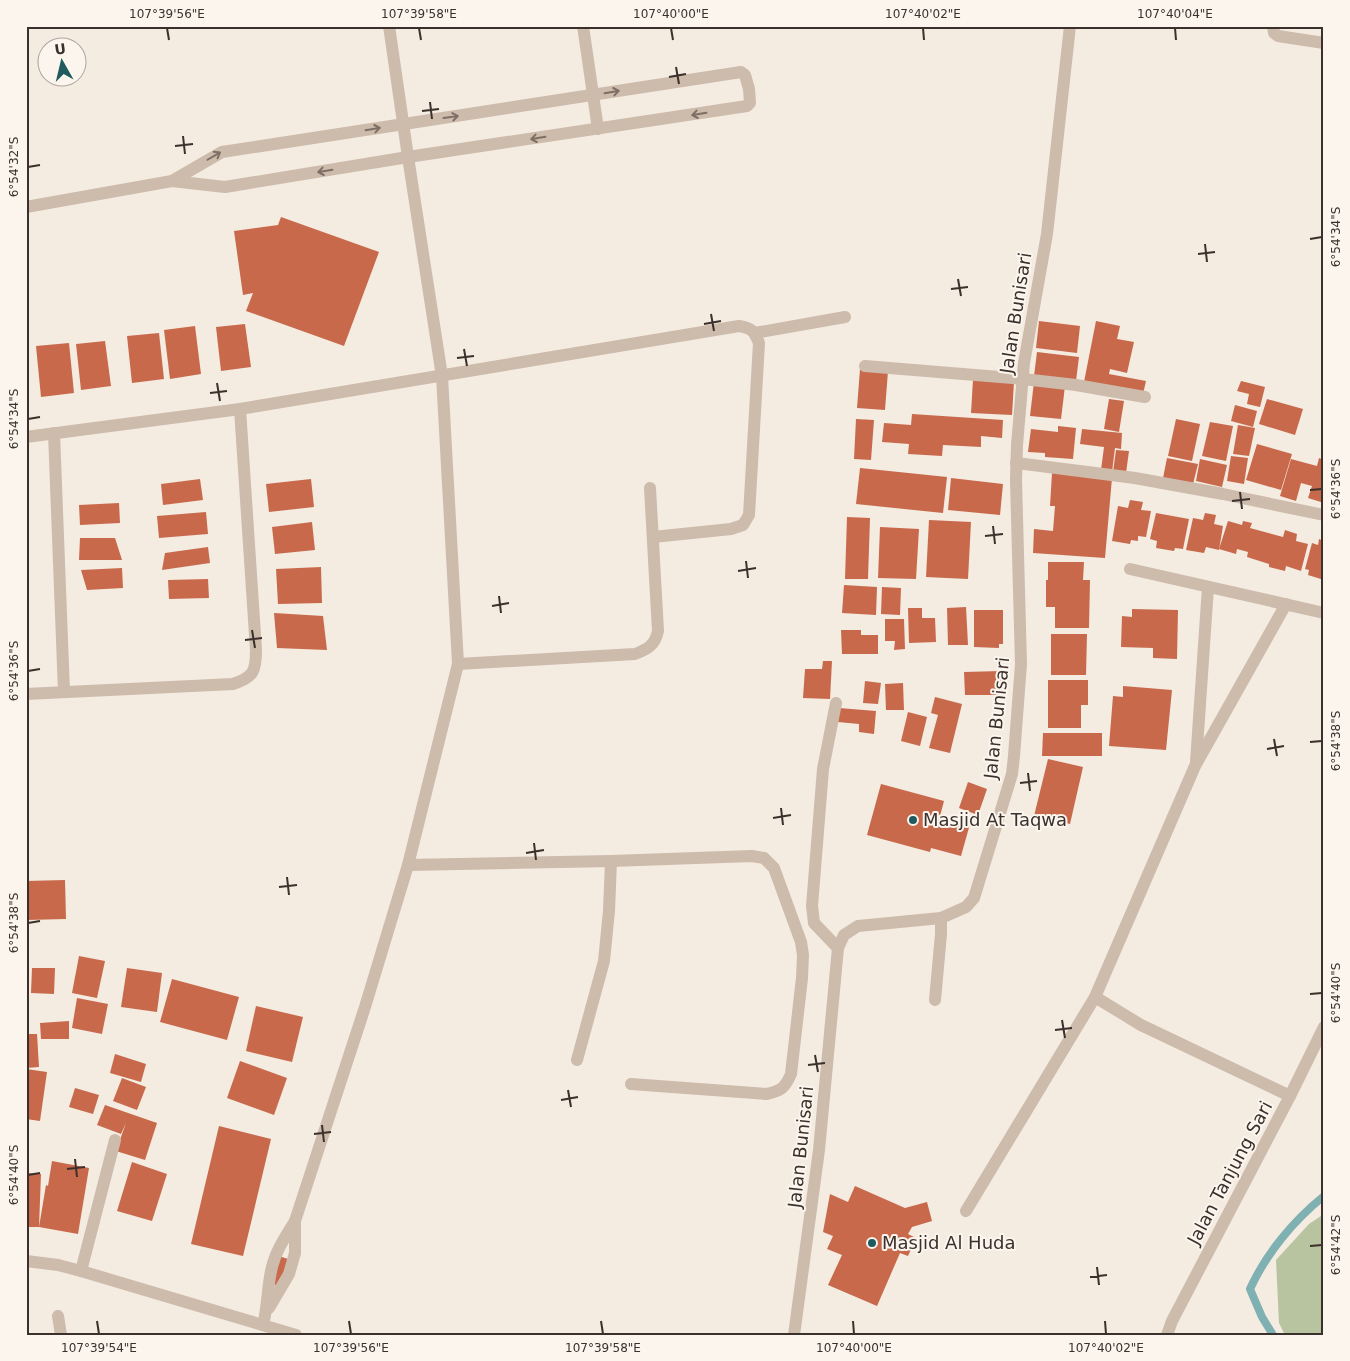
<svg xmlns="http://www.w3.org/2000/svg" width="1350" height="1361" font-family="'DejaVu Sans',sans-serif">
  <rect width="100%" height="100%" fill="#f4ebe1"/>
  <polygon fill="#b8c4a0" points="1324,1214 1324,1335 1285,1335 1279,1323 1276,1260 1309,1224"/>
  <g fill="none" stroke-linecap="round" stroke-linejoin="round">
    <path stroke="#7fb0b2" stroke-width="8" d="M1273 1335 1262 1317 1250 1289C1266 1254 1293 1221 1324 1196"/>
  </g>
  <g fill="#c8694b">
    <polygon points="281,217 379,252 344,346 246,311 253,293 243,295 234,231 278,225"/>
    <polygon points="1039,321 1080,326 1077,353 1036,348"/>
    <polygon points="1096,321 1120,326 1117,339 1134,342 1127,373 1110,369 1109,374 1146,381 1143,394 1084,382"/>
    <polygon points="245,324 251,367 221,371 216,327"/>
    <polygon points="195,326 201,374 170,379 164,330"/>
    <polygon points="159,333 164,379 132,383 127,336"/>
    <polygon points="105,341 111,386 81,390 76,344"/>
    <polygon points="69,343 74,393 41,397 36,346"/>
    <polygon points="1037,352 1079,357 1076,381 1034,376"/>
    <polygon points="860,369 888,371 885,410 857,408"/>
    <polygon points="973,380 1014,382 1012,415 971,413"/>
    <polygon points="1241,381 1265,387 1260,407 1247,404 1249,394 1237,391"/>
    <polygon points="1034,382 1065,386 1061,419 1030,416"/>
    <polygon points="1109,399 1124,401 1119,432 1104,429"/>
    <polygon points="1267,399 1303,409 1295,435 1259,424"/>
    <polygon points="1235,405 1257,411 1253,427 1231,421"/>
    <polygon points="912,414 1003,420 1002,438 981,436 981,447 943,445 942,456 908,454 909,444 882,442 884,423 911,425"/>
    <polygon points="856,419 874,420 871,460 854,459"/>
    <polygon points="1176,419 1200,424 1192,461 1168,456"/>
    <polygon points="1210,422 1233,426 1226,461 1202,456"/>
    <polygon points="1238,425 1255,428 1249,456 1233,454"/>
    <polygon points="1058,426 1076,428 1073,459 1045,457 1045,453 1028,452 1031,429 1058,432"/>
    <polygon points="1082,429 1122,433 1121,449 1115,448 1112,472 1101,470 1104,447 1080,444"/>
    <polygon points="1257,444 1292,454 1281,490 1246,480"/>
    <polygon points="1116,450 1129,451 1126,473 1113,472"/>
    <polygon points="1231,456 1248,458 1244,484 1227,481"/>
    <polygon points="1167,458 1198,464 1193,484 1163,478"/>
    <polygon points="1319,458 1324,460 1324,503 1308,498 1312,486 1301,483 1296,501 1280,496 1291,459 1317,466"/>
    <polygon points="1200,459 1227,465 1222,487 1196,481"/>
    <polygon points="860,468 947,477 943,513 856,504"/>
    <polygon points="1052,473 1112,478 1105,558 1033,553 1034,529 1053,531 1055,506 1050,506"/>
    <polygon points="951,478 1003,484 1000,515 948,510"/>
    <polygon points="200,479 203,500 163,505 161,484"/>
    <polygon points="311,479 314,507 269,512 266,484"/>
    <polygon points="1130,500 1143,502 1141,510 1151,511 1146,537 1138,536 1138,541 1131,540 1130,544 1112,541 1118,506 1128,508"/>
    <polygon points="119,503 120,523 80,525 79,505"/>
    <polygon points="206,512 208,534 159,538 157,516"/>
    <polygon points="1156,513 1189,519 1183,549 1175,548 1174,551 1156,548 1157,541 1150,539"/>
    <polygon points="1205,513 1216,515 1214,524 1223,526 1219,550 1206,547 1204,553 1186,550 1193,518 1203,520"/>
    <polygon points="847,517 870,518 868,579 845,579"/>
    <polygon points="929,520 971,522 968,579 926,577"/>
    <polygon points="1228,521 1242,525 1243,521 1252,523 1250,528 1283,537 1285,530 1297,534 1296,541 1308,544 1301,571 1286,566 1285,571 1269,567 1269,564 1247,557 1248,552 1237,549 1236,554 1219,549"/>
    <polygon points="312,522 315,550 275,554 272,527"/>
    <polygon points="880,527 919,529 916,579 878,578"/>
    <polygon points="80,538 115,538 122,560 79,560"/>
    <polygon points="1319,539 1324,541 1324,580 1308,575 1309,570 1305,569 1312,543 1318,545"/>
    <polygon points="208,547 210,563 162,570 165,553"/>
    <polygon points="1048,562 1084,562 1083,580 1090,580 1089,628 1055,628 1055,607 1046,607 1046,580 1048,580"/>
    <polygon points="321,567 322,603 278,604 276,569"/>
    <polygon points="122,568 123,588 87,590 81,570"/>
    <polygon points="208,579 209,598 169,599 168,580"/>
    <polygon points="844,585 877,587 876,615 842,613"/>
    <polygon points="882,587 901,588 900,615 881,614"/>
    <polygon points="966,607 968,645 948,645 947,608"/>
    <polygon points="908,608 922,608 922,618 935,618 936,642 909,643"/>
    <polygon points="1132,609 1178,610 1177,659 1153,658 1153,648 1121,647 1122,616 1132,617"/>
    <polygon points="974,610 1003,610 1003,644 999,644 999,648 974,647"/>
    <polygon points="274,613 323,616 327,650 277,648"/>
    <polygon points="885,619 904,619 905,649 894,650 895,641 885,641"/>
    <polygon points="841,630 861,630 861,635 878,635 878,654 842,654"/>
    <polygon points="1051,634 1087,634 1086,675 1051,675"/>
    <polygon points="823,661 832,661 830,699 803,698 805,669 822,669"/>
    <polygon points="1001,671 1002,695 965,695 964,672"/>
    <polygon points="1048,680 1088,680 1088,705 1081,705 1081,728 1048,728"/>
    <polygon points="865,681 881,683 878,704 863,703"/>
    <polygon points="903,683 904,710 886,710 885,684"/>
    <polygon points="1123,686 1172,690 1166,750 1109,746 1113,696 1123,697"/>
    <polygon points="935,697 962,704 950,753 929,748 938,715 931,713"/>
    <polygon points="839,708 876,711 874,734 859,732 859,724 838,722"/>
    <polygon points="908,712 927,717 920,746 901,741"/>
    <polygon points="1043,733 1102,733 1102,756 1042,756"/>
    <polygon points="1048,759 1083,767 1070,824 1034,816"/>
    <polygon points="968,782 987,789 978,815 959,808"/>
    <polygon points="881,784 944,801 940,816 970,824 961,856 931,848 930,852 867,835"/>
    <polygon points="65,880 66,919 26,920 26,881"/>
    <polygon points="79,956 105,961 97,998 72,993"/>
    <polygon points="32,968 55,968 54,994 31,993"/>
    <polygon points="127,968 162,973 157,1012 121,1007"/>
    <polygon points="172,979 239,997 227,1040 160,1022"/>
    <polygon points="77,998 108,1004 102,1034 72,1028"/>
    <polygon points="256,1006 303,1017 292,1062 246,1051"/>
    <polygon points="69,1021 69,1039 41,1039 40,1023"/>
    <polygon points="26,1034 37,1034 39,1067 26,1068"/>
    <polygon points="115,1054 146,1064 141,1082 110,1073"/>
    <polygon points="240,1061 287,1078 274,1115 227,1098"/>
    <polygon points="26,1069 47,1072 40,1121 26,1119"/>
    <polygon points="122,1078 146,1087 137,1110 113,1101"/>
    <polygon points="75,1088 99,1095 93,1114 69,1107"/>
    <polygon points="105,1105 157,1123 145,1160 116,1151 126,1123 121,1134 97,1125"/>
    <polygon points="219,1126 271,1139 243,1256 191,1244"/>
    <polygon points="52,1161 89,1168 78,1234 39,1227 26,1227 26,1173 41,1174 39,1227 46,1185 48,1186"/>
    <polygon points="132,1162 167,1174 152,1221 117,1211"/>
    <polygon points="855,1186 905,1208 927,1202 932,1221 912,1227 908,1234 916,1238 908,1256 900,1253 877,1306 828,1285 842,1255 827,1249 833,1236 823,1232 830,1194 848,1202"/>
    <polygon points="279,1256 288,1259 280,1286 271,1284"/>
  </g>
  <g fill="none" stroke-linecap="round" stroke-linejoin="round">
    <g stroke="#cdbbac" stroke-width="12">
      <polyline points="583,26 598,129"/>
      <polyline points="1273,26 1274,33 1278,36 1324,43"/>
      <polyline points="26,207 172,181 225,187 408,157 747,106 750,103 749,89 745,75 741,72 222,152 172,181"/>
      <polyline points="755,333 845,317"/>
      <polyline points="865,366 1023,379 1076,385 1145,397"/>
      <polyline points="54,433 64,692"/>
      <path d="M26 437 240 409 739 326C752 328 754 331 759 343L749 515 743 525 731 529 653 537"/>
      <polyline points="1016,463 1135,478 1223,494 1324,515"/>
      <polyline points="1130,569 1324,613"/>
      <path d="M458 664 635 654C648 649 655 645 658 631L650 488"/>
      <path d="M26 694 233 684C254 677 256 671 256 650L240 409"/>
      <polyline points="836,703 823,769 812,906 814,923 838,948"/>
      <polyline points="1196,762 1208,587"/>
      <path d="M408 865 611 861 752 856 764 858 774 868 801 942 803 955 802 978 791 1074C785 1088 781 1091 766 1094L631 1084"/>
      <polyline points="1095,997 1141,1025 1290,1096"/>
      <polyline points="935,1000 941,934 941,918"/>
      <polyline points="577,1060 604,961 609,911 611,861"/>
      <polyline points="966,1211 1095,997 1195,766 1286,604"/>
      <polyline points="26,1261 58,1265 81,1271 296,1335"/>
      <polyline points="81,1271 115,1140"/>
      <polyline points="269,1308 289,1274 295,1253 295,1221"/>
      <polyline points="58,1316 61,1335"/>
      <path d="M263 1325C268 1306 267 1286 272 1267 276 1250 286 1236 295 1221L365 1007 408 865 458 664 442 376 408 157 389 26"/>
      <polyline points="794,1335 819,1150 838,948 844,935 858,926 941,918 966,907 974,898 1012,774 1014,756 1021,664 1016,480 1017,445 1024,363 1047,234 1070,26"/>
      <polyline points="1167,1335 1172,1321 1290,1096 1324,1027"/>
    </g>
  </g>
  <defs><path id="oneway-shaft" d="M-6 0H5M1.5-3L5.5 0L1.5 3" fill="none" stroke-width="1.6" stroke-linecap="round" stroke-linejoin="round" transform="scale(1.25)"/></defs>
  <g stroke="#7d6f65">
    <use href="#oneway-shaft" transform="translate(612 92) rotate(-9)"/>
    <use href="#oneway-shaft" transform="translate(699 114) rotate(171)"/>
    <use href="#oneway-shaft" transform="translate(451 117) rotate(-8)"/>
    <use href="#oneway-shaft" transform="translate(373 129) rotate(-9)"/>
    <use href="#oneway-shaft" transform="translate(538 138) rotate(171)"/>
    <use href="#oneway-shaft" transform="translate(214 156) rotate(-30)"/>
    <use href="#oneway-shaft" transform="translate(325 171) rotate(171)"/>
  </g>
  <path fill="none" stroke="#3b302b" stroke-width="2" d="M167 28 169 40M419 28 421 40M671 28 673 40M923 28 924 40M1175 28 1176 40M676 67 679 84M669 77 686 74M430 102 432 119M422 111 439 109M183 136 185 154M175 146 193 144M28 167 40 165M1310 239 1322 237M1205 244 1207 262M1198 254 1215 252M958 279 961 296M951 289 968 287M711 314 714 331M704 324 721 321M464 349 467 366M457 358 474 356M217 383 220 401M210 393 227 391M28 419 40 417M1310 490 1322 489M1240 492 1242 509M1232 501 1250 499M993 526 995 544M985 536 1003 534M746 561 748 578M738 571 756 568M499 596 501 613M492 606 509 603M252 630 255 648M245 640 262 638M28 671 40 669M1274 739 1277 756M1310 742 1322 741M1267 749 1284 746M1028 773 1030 791M1020 783 1037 781M781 808 783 825M773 818 791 815M534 843 536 860M526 853 544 850M287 877 289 895M279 887 297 885M28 923 40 921M1310 994 1322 993M1062 1020 1065 1038M1055 1030 1072 1028M815 1055 818 1072M808 1065 825 1063M568 1090 571 1107M561 1100 578 1097M322 1125 324 1142M314 1134 331 1132M75 1159 77 1177M67 1169 85 1167M28 1175 40 1173M1310 1246 1322 1245M1097 1267 1099 1285M1090 1277 1107 1275M97 1321 99 1334M349 1321 351 1334M601 1321 603 1334M853 1321 854 1334M1105 1321 1106 1334"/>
  <g fill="#1f5a5e" stroke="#fbf5ee" stroke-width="2">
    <circle cx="913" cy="820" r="5"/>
    <circle cx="872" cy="1243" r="5"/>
  </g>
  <g text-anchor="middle" stroke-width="4" stroke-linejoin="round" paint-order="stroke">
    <g font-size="18" fill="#3b302b" stroke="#fbf5ee">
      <text transform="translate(1016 313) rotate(-81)" y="6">Jalan Bunisari</text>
      <text transform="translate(997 718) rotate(-84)" y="6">Jalan Bunisari</text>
      <text transform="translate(801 1147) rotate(-84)" y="6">Jalan Bunisari</text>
      <text transform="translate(1230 1173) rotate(-62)" y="6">Jalan Tanjung Sari</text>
    </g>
    <g font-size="18" fill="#3b302b" stroke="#fbf5ee" text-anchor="start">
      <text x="923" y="826">Masjid At Taqwa</text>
      <text x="882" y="1249">Masjid Al Huda</text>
    </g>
  </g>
  <rect width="1350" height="1361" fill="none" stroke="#fbf5ee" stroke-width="55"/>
  <g transform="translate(62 62) rotate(352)"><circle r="24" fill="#fbf5ee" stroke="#aea6a0"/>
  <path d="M0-4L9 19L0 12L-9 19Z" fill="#1f5a5e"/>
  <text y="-8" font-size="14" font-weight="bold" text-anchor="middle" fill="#3b302b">U</text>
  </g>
  <rect x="28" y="28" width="1294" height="1306" fill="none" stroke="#3b302b" stroke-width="2"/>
  <g font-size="12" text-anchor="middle" fill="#3b302b">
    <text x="167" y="18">107°39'56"E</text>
    <text x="419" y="18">107°39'58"E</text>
    <text x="671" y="18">107°40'00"E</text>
    <text x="923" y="18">107°40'02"E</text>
    <text x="1175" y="18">107°40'04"E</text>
    <text transform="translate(14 167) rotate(-90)" y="4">6°54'32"S</text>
    <text transform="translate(1336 237) rotate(-90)" y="4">6°54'34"S</text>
    <text transform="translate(14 419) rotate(-90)" y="4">6°54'34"S</text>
    <text transform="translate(1336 489) rotate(-90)" y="4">6°54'36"S</text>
    <text transform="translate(14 671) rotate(-90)" y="4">6°54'36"S</text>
    <text transform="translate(1336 741) rotate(-90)" y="4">6°54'38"S</text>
    <text transform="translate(14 923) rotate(-90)" y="4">6°54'38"S</text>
    <text transform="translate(1336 993) rotate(-90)" y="4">6°54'40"S</text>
    <text transform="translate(14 1175) rotate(-90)" y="4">6°54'40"S</text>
    <text transform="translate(1336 1245) rotate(-90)" y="4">6°54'42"S</text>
    <text x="99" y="1352">107°39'54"E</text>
    <text x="351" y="1352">107°39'56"E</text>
    <text x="603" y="1352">107°39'58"E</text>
    <text x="854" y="1352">107°40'00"E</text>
    <text x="1106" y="1352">107°40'02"E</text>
  </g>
</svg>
